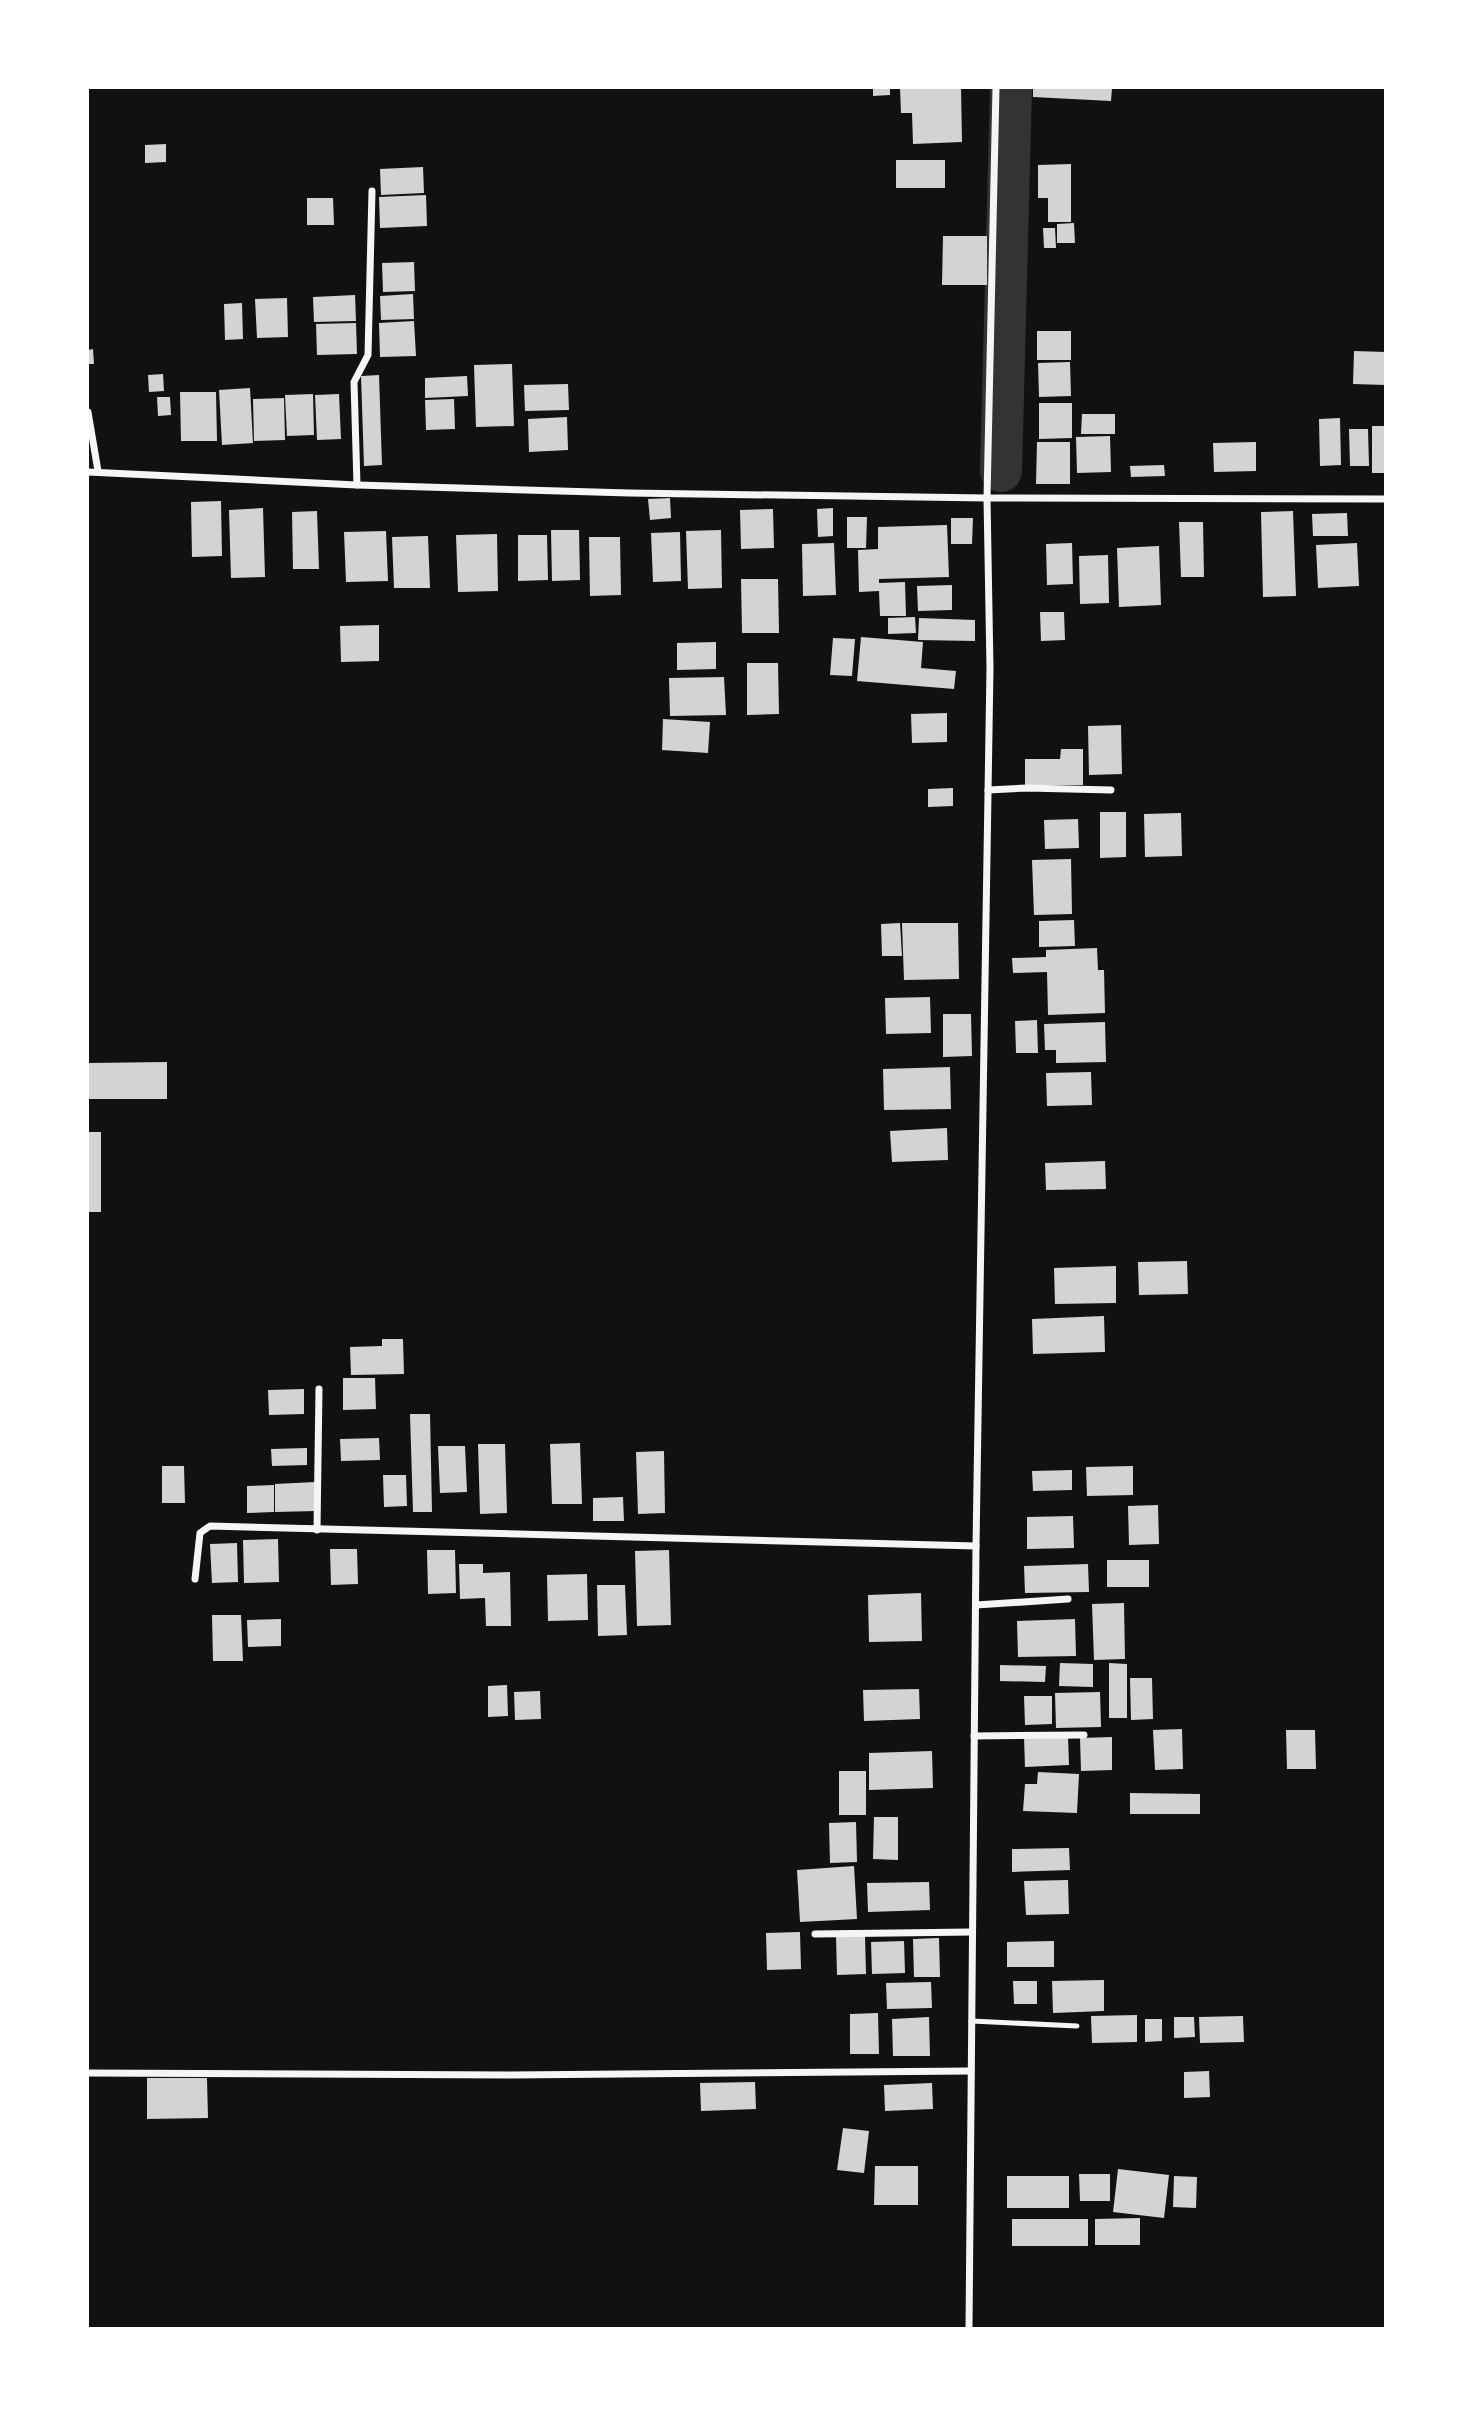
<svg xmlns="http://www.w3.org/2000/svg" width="1473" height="2416" font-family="Figtree,sans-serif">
  <rect width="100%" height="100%" fill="#111"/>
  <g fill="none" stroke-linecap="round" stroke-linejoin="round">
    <polyline stroke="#333" stroke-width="42" points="1001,471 1011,88"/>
  </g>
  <g fill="#d3d3d3">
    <polygon points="873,88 890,88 890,95 873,96"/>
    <polygon points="900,88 961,88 962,142 913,144 912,113 901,113"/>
    <polygon points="1033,88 1112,88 1111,101 1033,97"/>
    <polygon points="166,144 166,162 145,163 145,145"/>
    <rect x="896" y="160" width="49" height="28"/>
    <polygon points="1071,164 1071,222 1048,222 1048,198 1038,198 1038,165"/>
    <polygon points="423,167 424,193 381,195 380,169"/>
    <polygon points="426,195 427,226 380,228 379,197"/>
    <polygon points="307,198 333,198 334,225 307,225"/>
    <polygon points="1074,223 1075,243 1057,243 1057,224"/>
    <polygon points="1043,228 1055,228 1056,248 1044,248"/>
    <polygon points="943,236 987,236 987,285 942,285"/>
    <polygon points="414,262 415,291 383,292 382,263"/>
    <polygon points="413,294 414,319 381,320 380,296"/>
    <polygon points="355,295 356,321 314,322 313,297"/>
    <polygon points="287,298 288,337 257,338 255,299"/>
    <polygon points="242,303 243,339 225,340 224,304"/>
    <polygon points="414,321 416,356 380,357 379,323"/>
    <polygon points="356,323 357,354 317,355 316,324"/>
    <rect x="1037" y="331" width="34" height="29"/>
    <polygon points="93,349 94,364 88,364 88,350"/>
    <polygon points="1354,351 1386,352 1386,385 1353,384"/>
    <polygon points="1070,362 1071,396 1039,397 1038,363"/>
    <polygon points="512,364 514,426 476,427 474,365"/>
    <polygon points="163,374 164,391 149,392 148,375"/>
    <polygon points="379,375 382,465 364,466 361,376"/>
    <polygon points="467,376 468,396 425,398 425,378"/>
    <polygon points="568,384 569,410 525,411 524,385"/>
    <polygon points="250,388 253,443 222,445 219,390"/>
    <polygon points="180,392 216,392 217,441 181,441"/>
    <polygon points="313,394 314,435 287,436 285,395"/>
    <polygon points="339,394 341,439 317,440 315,395"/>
    <polygon points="157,397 170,397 171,415 158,416"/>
    <polygon points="284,398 285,440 254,441 253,399"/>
    <polygon points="454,399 455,429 426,430 425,400"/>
    <polygon points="1039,403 1072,403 1072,438 1039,439"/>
    <polygon points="1082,414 1115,414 1115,434 1081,434"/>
    <polygon points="567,417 568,450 529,452 528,419"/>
    <polygon points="1340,418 1341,465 1320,466 1319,419"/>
    <rect x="1372" y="426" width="14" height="47"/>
    <polygon points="1349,429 1368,429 1369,466 1350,466"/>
    <polygon points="1110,436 1111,472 1077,473 1076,437"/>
    <polygon points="1037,442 1070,442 1070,484 1036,484"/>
    <polygon points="1256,442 1256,471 1214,472 1213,443"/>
    <polygon points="1164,465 1165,476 1131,477 1130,466"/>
    <polygon points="670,498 671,518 650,520 648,499"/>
    <polygon points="221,501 222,556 192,557 191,502"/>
    <polygon points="263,508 265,577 231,578 229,510"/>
    <polygon points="833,508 833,536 818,537 817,509"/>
    <polygon points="773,509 774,548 741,549 740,510"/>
    <polygon points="317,511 319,569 293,569 292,512"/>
    <polygon points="1293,511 1296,596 1263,597 1261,512"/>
    <polygon points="1347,513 1348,536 1313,536 1312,514"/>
    <polygon points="847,517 867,517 866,548 847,548"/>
    <polygon points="951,518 973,518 972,544 951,544"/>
    <polygon points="1179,522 1203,522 1204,577 1181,577"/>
    <polygon points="947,525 949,577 879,579 879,583 905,582 906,616 880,616 879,591 859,592 858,550 878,549 878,527"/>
    <polygon points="551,530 579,530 580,580 552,581"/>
    <polygon points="721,530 722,588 688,589 686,531"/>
    <polygon points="386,531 388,581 346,582 344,532"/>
    <polygon points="680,532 681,581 653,582 651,533"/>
    <polygon points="497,534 498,591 458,592 456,535"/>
    <polygon points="518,535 547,535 548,580 518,581"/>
    <polygon points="428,536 430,588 394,588 392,537"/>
    <polygon points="589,537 620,537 621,595 590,596"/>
    <polygon points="834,543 836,595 803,596 802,544"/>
    <polygon points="1072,543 1073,584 1047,585 1046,544"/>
    <polygon points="1357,543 1359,586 1318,588 1316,545"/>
    <polygon points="1159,546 1161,605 1119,607 1117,548"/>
    <polygon points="1108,555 1109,603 1080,604 1079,556"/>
    <polygon points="741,579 778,579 779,633 742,633"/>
    <polygon points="952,585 952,610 918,611 917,586"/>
    <polygon points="1040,612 1064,612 1065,640 1041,641"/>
    <polygon points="915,617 916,633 888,634 888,618"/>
    <polygon points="919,618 975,620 975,641 918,640"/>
    <polygon points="379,625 379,661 341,662 340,626"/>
    <polygon points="861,637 923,642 921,668 956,671 954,689 857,681"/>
    <polygon points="833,638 855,639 852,676 830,675"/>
    <polygon points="716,642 716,669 677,670 677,643"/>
    <polygon points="747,663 778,663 779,714 747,715"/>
    <polygon points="724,677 726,715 670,716 669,678"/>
    <polygon points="947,713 947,742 912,743 911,714"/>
    <polygon points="663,719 710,722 708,753 662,750"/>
    <polygon points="1121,725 1122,774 1089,775 1088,726"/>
    <polygon points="1061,749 1083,749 1083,785 1025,785 1025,759 1060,759"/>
    <polygon points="953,788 953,806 928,807 928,789"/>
    <polygon points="1100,812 1126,812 1126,857 1100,858"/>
    <polygon points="1181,813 1182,856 1145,857 1144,814"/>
    <polygon points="1078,819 1079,848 1045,849 1044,820"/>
    <polygon points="1071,859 1072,914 1034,915 1032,860"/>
    <polygon points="1074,920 1075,946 1039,947 1039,921"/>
    <polygon points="900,923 902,956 882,956 881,924"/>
    <polygon points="902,923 958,923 959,979 904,980"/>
    <polygon points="1097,948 1098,970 1104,970 1105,1013 1048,1015 1047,972 1013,973 1012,958 1046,957 1046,950"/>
    <polygon points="930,997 931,1033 886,1034 885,998"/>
    <polygon points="943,1014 971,1014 972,1056 943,1057"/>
    <polygon points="1037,1020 1038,1053 1016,1053 1015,1021"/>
    <polygon points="1105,1022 1106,1062 1056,1063 1056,1050 1045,1050 1044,1024"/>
    <polygon points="167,1062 167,1099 88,1099 88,1063"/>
    <polygon points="950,1067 951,1109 884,1110 883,1069"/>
    <polygon points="1091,1072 1092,1105 1047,1106 1046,1073"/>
    <polygon points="947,1128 948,1160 892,1162 890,1131"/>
    <rect x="88" y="1132" width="13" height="80"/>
    <polygon points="1105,1161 1106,1189 1046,1190 1045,1163"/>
    <polygon points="1187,1261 1188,1294 1139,1295 1138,1262"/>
    <polygon points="1116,1266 1116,1303 1055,1304 1054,1268"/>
    <polygon points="1104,1316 1105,1352 1033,1354 1032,1319"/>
    <polygon points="382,1339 403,1339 404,1374 351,1375 350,1347 382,1346"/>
    <polygon points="343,1378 375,1378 376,1409 343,1410"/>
    <polygon points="304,1389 304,1414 269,1415 268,1390"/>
    <polygon points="410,1414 430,1414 432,1512 413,1512"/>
    <polygon points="379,1438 380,1460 341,1461 340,1439"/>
    <polygon points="580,1443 582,1504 552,1504 550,1444"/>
    <polygon points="478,1444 505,1444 507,1513 480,1514"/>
    <polygon points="438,1446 465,1446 467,1492 440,1493"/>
    <polygon points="307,1448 307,1465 272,1466 271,1449"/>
    <polygon points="664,1451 665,1513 638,1514 636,1452"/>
    <polygon points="162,1466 184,1466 185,1503 162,1503"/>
    <polygon points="1133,1466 1133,1495 1087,1496 1086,1467"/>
    <polygon points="1072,1470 1072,1490 1033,1491 1032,1471"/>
    <polygon points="383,1475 406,1475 407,1506 384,1507"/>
    <polygon points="315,1482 316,1511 275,1512 275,1484"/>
    <polygon points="274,1485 274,1512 247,1513 247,1486"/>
    <polygon points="623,1497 624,1521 593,1521 593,1498"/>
    <polygon points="1158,1505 1159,1544 1129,1545 1128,1506"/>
    <polygon points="1073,1516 1074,1548 1027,1549 1027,1517"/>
    <polygon points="278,1539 279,1582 244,1583 243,1540"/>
    <polygon points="237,1543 238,1582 212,1583 210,1544"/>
    <polygon points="330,1549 357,1549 358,1584 331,1585"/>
    <polygon points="427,1550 455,1550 456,1593 428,1594"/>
    <polygon points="669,1550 671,1625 637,1626 635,1551"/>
    <rect x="1107" y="1560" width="42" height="27"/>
    <polygon points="459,1564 483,1564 483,1573 510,1572 511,1626 486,1626 485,1598 460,1599"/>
    <polygon points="1088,1564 1089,1592 1025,1593 1024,1566"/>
    <polygon points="587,1574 588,1620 548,1621 547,1575"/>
    <polygon points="597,1585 625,1585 627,1635 598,1636"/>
    <polygon points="921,1593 922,1641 869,1642 868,1595"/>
    <polygon points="1124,1603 1125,1659 1094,1660 1092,1604"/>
    <polygon points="212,1615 241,1615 243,1661 213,1661"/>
    <polygon points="281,1619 281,1646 248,1647 247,1620"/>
    <polygon points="1075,1619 1076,1656 1018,1657 1017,1621"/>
    <polygon points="1060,1663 1093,1664 1093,1687 1059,1686"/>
    <polygon points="1109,1663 1127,1664 1127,1718 1109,1718"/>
    <polygon points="1000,1665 1046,1666 1045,1682 1000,1681"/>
    <polygon points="1130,1678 1152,1678 1153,1719 1131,1720"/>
    <polygon points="507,1685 508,1716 488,1717 488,1686"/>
    <polygon points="919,1689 920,1719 864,1721 863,1690"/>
    <polygon points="540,1691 541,1719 515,1720 514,1692"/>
    <polygon points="1100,1692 1101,1727 1056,1728 1055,1693"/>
    <polygon points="1024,1696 1052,1696 1052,1724 1025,1725"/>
    <polygon points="1182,1729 1183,1769 1155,1770 1153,1730"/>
    <polygon points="1286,1730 1315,1730 1316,1769 1287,1769"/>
    <polygon points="1068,1736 1069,1765 1025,1767 1024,1737"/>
    <polygon points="1112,1737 1112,1770 1081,1771 1080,1738"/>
    <polygon points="932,1751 933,1788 869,1790 869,1753"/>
    <rect x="839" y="1771" width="27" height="44"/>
    <polygon points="1038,1772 1079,1774 1077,1813 1023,1811 1025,1784 1037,1784"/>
    <polygon points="1130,1793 1200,1794 1200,1814 1130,1814"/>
    <polygon points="874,1817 898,1817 898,1860 873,1859"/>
    <polygon points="856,1822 857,1862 830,1863 829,1823"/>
    <polygon points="1069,1848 1070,1870 1012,1872 1012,1849"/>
    <polygon points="854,1866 857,1919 800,1922 797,1870"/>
    <polygon points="1068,1880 1069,1914 1026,1915 1024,1881"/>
    <polygon points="929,1882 930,1910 868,1912 867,1883"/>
    <polygon points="800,1932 801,1969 767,1970 766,1933"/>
    <polygon points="865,1935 866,1974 837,1975 836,1936"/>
    <polygon points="939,1938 940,1977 914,1977 913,1939"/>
    <polygon points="904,1941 905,1973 872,1974 871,1942"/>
    <polygon points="1054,1941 1054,1967 1007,1967 1007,1942"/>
    <polygon points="1104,1980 1104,2011 1053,2013 1052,1981"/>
    <polygon points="1013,1981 1037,1981 1037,2004 1014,2004"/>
    <polygon points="931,1982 932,2008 887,2009 886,1983"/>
    <polygon points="878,2013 879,2054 850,2054 850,2014"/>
    <polygon points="1137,2015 1137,2042 1092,2043 1091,2016"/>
    <polygon points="1243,2016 1244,2042 1200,2043 1199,2017"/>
    <polygon points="929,2017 930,2056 893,2056 892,2019"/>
    <polygon points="1174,2017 1194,2017 1195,2037 1174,2038"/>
    <polygon points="1145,2019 1162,2019 1162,2041 1145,2042"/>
    <polygon points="1209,2071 1210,2097 1184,2098 1184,2072"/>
    <polygon points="147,2078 207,2078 208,2118 147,2119"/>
    <polygon points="755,2082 756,2109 701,2111 700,2083"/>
    <polygon points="932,2083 933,2109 885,2111 884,2085"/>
    <polygon points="843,2128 869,2131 864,2173 837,2170"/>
    <polygon points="875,2166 918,2166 918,2205 874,2205"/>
    <polygon points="1118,2169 1169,2175 1164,2218 1113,2212"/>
    <polygon points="1079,2174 1110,2174 1110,2201 1080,2201"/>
    <rect x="1007" y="2176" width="62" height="32"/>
    <polygon points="1174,2176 1197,2177 1196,2208 1173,2207"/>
    <polygon points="1140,2218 1140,2245 1095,2245 1095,2219"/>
    <rect x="1012" y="2219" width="76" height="27"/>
  </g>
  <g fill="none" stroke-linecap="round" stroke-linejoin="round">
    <polyline stroke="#f5f5f5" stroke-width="5" points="971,2021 1077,2026"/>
    <g stroke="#f5f5f5" stroke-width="7">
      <polyline points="88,412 98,471"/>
      <polyline points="88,472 357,485 629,493 987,498 1386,499"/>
      <polyline points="357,485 354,382 368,355 372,191"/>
      <polyline points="988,790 1027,788 1111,790"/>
      <polyline points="317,1530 319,1389"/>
      <polyline points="195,1579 200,1533 210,1526 976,1546"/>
      <polyline points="976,1605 1068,1599"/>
      <polyline points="974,1736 1084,1735"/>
      <polyline points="815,1934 972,1932"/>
      <polyline points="88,2073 511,2075 971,2071"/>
      <polyline points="969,2328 976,1546 990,668 987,498 996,88"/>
    </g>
  </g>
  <rect width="1473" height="2416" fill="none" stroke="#ffffff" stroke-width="178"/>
</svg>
